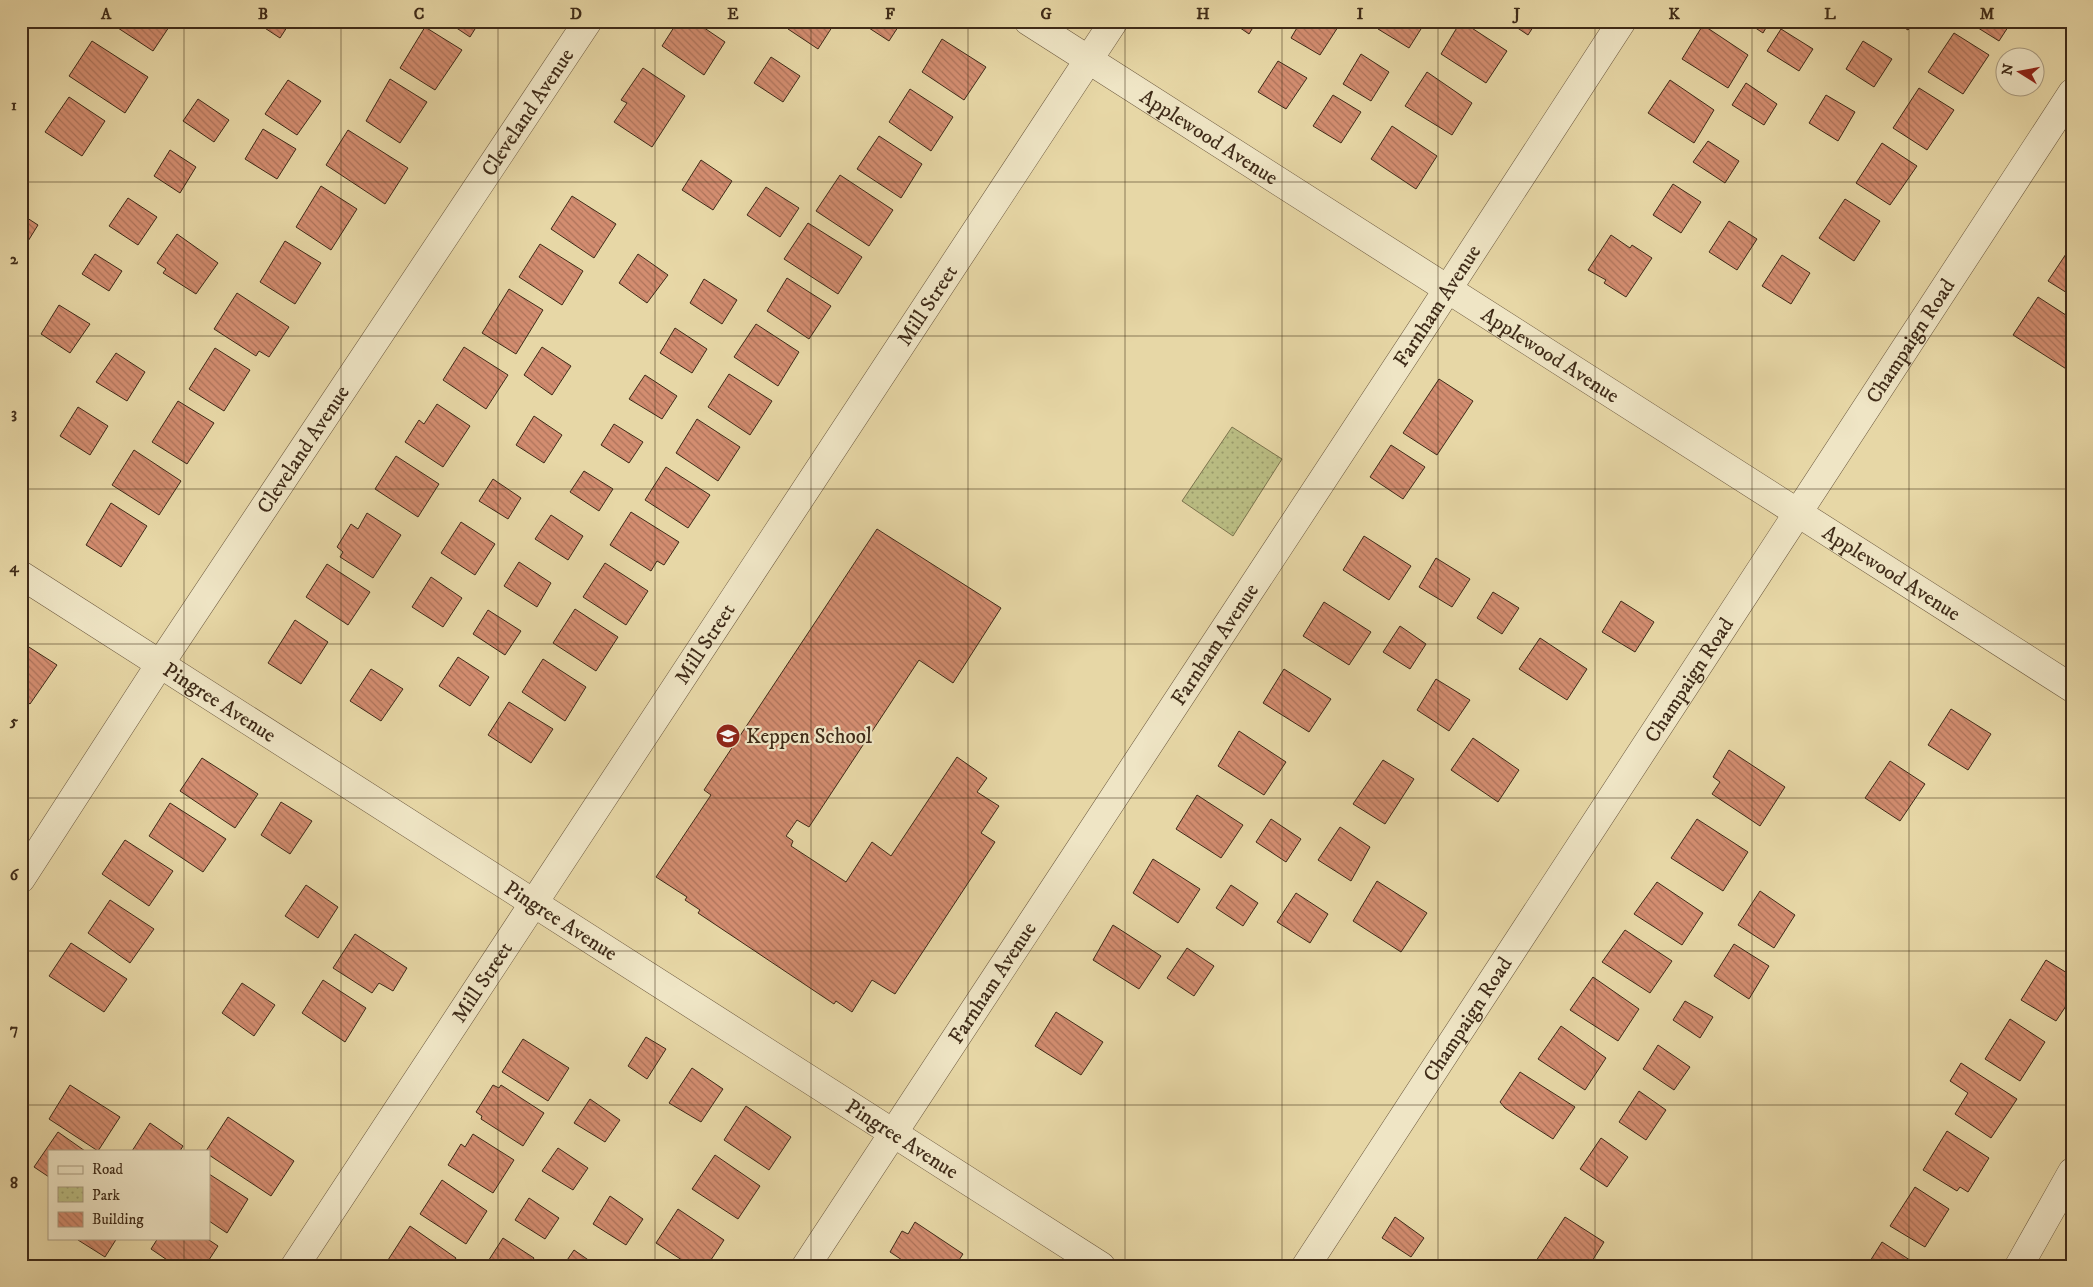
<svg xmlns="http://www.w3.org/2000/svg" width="2093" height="1287" font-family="'IM FELL DW Pica',serif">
  <defs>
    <pattern id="park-dots" width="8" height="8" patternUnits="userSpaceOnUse" patternTransform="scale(1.25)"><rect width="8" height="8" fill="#babd83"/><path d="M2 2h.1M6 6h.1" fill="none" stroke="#999a6a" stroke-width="1.8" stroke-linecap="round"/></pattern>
    <pattern id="building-back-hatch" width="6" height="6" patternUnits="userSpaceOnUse" patternTransform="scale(1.25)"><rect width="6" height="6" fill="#d38d70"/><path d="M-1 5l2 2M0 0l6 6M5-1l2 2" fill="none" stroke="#ad735b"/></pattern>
  </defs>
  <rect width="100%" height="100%" fill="#e7d7a6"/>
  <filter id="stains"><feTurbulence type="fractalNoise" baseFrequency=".004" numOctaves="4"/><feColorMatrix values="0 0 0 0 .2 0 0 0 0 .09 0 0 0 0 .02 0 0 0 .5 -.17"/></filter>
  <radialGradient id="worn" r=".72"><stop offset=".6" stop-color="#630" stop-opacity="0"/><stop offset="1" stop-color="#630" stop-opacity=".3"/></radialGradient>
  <polygon fill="url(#park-dots)" stroke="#7c744e" points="1232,427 1282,459 1233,536 1182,501"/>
  <g fill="url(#building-back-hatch)" stroke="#3f2b18">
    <polygon points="123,21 173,21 153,51 118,28"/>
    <polygon points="254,21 291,21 280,38"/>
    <polygon points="446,21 480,21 470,37"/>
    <polygon points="678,21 694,21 725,42 704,75 662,46"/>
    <polygon points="793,21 836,21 818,49 788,29"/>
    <polygon points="873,21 902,21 889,41 869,28"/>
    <polygon points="1230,21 1257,21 1249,34"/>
    <polygon points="1301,21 1329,21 1338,27 1320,55 1291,38"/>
    <polygon points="1382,21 1426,21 1409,48 1378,29"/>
    <polygon points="1461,21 1507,51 1486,83 1441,54"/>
    <polygon points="1507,21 1537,21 1528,35"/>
    <polygon points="1745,21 1770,21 1763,33"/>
    <polygon points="1893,21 1914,21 1908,30"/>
    <polygon points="1967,21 2012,21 1999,41"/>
    <polygon points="1703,25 1748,55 1728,88 1682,59"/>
    <polygon points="425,27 462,50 435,90 400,68"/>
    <polygon points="1781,29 1813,49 1799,71 1767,51"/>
    <polygon points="1954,33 1989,55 1963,94 1928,72"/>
    <polygon points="942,39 986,67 964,100 922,72"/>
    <polygon points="92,41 148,77 125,113 69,76"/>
    <polygon points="1863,41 1892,59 1874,87 1846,69"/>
    <polygon points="1361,54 1389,72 1371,101 1343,84"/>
    <polygon points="771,57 800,76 783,102 754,83"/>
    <polygon points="1278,61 1307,78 1286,109 1258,92"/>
    <polygon points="643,68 685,96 652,147 614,122 627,103 621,100"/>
    <polygon points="1427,72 1472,103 1452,135 1405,106"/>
    <polygon points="390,79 427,102 400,143 366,121"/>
    <polygon points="288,80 321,101 297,135 265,114"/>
    <polygon points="1670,80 1714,110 1694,143 1648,113"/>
    <polygon points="1746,83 1777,104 1764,125 1732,105"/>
    <polygon points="1919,88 1954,110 1927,150 1893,128"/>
    <polygon points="910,89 953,117 931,151 889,122"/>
    <polygon points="1333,95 1361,112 1341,143 1313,126"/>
    <polygon points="1826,95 1855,112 1838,141 1809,123"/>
    <polygon points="69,97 105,121 82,156 45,132"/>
    <polygon points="198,99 229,120 214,142 183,121"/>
    <polygon points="1392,126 1437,156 1416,189 1371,159"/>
    <polygon points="263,129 296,149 277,179 245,159"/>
    <polygon points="348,130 408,168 385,204 326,165"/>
    <polygon points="879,136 922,164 901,198 857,169"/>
    <polygon points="1708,141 1739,161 1725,183 1693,162"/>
    <polygon points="1882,143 1917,166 1890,205 1856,183"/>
    <polygon points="170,150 196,167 180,193 154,176"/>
    <polygon points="701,160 732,181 713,210 682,190"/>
    <polygon points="840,175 893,210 869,246 816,211"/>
    <polygon points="1673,184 1701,202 1681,233 1653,215"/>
    <polygon points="321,186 357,209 331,250 296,227"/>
    <polygon points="766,187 799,208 780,237 747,215"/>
    <polygon points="572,196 616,224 594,258 551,229"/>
    <polygon points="128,198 157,217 138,245 109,226"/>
    <polygon points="1845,199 1880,221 1854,261 1819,238"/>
    <polygon points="21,214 38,225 25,246 23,245 21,248"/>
    <polygon points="1729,221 1757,239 1737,270 1709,252"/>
    <polygon points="808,223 862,257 838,294 784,259"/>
    <polygon points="177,234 218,263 196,294 163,273 166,269 157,263"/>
    <polygon points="1611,235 1630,248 1632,245 1652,258 1626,297 1604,283 1606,280 1588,270"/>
    <polygon points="285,241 321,263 295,304 260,282"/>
    <polygon points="540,244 583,271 562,305 519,277"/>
    <polygon points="2072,245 2072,296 2048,281"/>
    <polygon points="95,254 122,271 109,291 82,274"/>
    <polygon points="638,254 668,275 647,303 619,283"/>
    <polygon points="1782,255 1810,273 1791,304 1762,286"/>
    <polygon points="787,278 831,306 809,339 767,311"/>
    <polygon points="704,279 737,300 722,324 690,303"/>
    <polygon points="509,289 543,310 516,354 482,333"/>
    <polygon points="237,293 289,327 269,357 259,351 256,356 214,329"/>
    <polygon points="2038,297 2072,319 2071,372 2013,335"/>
    <polygon points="59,305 90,324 70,353 41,334"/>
    <polygon points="756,324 799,352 778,386 734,357"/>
    <polygon points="675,328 707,349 692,373 660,353"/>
    <polygon points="464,347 508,375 486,409 443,380"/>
    <polygon points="542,347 571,366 552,395 524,375"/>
    <polygon points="215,348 250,370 224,411 189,389"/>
    <polygon points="116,353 145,372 127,401 96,382"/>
    <polygon points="729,374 772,401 750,435 708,407"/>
    <polygon points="645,375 677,396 662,419 629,399"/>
    <polygon points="1439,379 1473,401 1437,455 1403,433"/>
    <polygon points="178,401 214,423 187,464 152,442"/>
    <polygon points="437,404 470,426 443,467 405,442 419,420 424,424"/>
    <polygon points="78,407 108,426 90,455 60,436"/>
    <polygon points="534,416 562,435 544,463 516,445"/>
    <polygon points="697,419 740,447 718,481 676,453"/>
    <polygon points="614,424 643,442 629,463 601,445"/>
    <polygon points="1391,445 1425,467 1403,499 1370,477"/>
    <polygon points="134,450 181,481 159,515 112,485"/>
    <polygon points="396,456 439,484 418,517 375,489"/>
    <polygon points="666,467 710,495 688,528 645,500"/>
    <polygon points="584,471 613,489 599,511 570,492"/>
    <polygon points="493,479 521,498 508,519 479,501"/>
    <polygon points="111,503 147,526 121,567 86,545"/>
    <polygon points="631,512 679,542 664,565 657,561 651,571 610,545"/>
    <polygon points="367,513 401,535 373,578 340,557 343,552 337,547 351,524 358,529"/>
    <polygon points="551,515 583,536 568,560 535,539"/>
    <polygon points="461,522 495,544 475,575 441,553"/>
    <polygon points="877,529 1001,608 953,683 919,660 809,827 797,820 786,836 793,841 791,846 846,882 872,842 891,856 957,757 987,778 977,792 999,806 981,833 995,842 895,994 872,980 852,1012 836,1001 834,1004 698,913 700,910 685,900 687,897 656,877 711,795 704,790"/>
    <polygon points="1364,536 1411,566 1389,600 1343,570"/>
    <polygon points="1436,558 1470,579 1452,607 1419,587"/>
    <polygon points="519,562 551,583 537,607 504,586"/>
    <polygon points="605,563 648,591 626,625 583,597"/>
    <polygon points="327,564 370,592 348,625 306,597"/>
    <polygon points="431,577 462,598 443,627 412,607"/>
    <polygon points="1493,592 1519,608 1502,634 1477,618"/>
    <polygon points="1621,601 1654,622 1635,652 1602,632"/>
    <polygon points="1324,602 1371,632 1349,665 1303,636"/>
    <polygon points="575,609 618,637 596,671 553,643"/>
    <polygon points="488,610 521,631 505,655 473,634"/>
    <polygon points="295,620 328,642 301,684 268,663"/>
    <polygon points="1400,626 1426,644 1410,669 1383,652"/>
    <polygon points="1540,638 1587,669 1567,700 1519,669"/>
    <polygon points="21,642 57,665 30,704 21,697"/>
    <polygon points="458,657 489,677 470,706 439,686"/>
    <polygon points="543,659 586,687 565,721 522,692"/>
    <polygon points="371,669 403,689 381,721 350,701"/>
    <polygon points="1284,669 1331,699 1309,732 1263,703"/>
    <polygon points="1436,679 1470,700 1449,731 1417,710"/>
    <polygon points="509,702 553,729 531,763 488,735"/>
    <polygon points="1951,709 1991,734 1968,770 1928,745"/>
    <polygon points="1239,731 1286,762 1264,795 1218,766"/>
    <polygon points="1473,738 1519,770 1498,802 1451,770"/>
    <polygon points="1729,750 1785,787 1760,826 1712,794 1720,782 1713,777"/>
    <polygon points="202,758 258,794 235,828 180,791"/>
    <polygon points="1383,760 1414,779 1385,824 1353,804"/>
    <polygon points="1890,761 1925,784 1900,821 1865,798"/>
    <polygon points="1197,795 1243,825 1221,858 1176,829"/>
    <polygon points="281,802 312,821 290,854 261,835"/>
    <polygon points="170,803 226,839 203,872 149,836"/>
    <polygon points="1271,819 1301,839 1286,862 1256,842"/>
    <polygon points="1697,819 1748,852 1723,891 1671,858"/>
    <polygon points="1340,827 1370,847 1351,881 1318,860"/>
    <polygon points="125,840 173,871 149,906 102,874"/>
    <polygon points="1153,859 1200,889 1178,923 1133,893"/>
    <polygon points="1377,881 1427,913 1401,952 1353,921"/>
    <polygon points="1657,882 1703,913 1682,945 1634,914"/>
    <polygon points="306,885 338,907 318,938 285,916"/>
    <polygon points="1231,885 1258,903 1243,926 1216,908"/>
    <polygon points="1760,891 1795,915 1774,948 1738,925"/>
    <polygon points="1296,893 1328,914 1310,943 1277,922"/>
    <polygon points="110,900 154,929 130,963 88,933"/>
    <polygon points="1113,925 1161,956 1139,989 1093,960"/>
    <polygon points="1625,930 1672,961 1650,993 1602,962"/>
    <polygon points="355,934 407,968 393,991 379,983 372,993 333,968"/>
    <polygon points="71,943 127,979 104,1012 49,976"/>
    <polygon points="1734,944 1769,966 1749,999 1714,976"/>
    <polygon points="1187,948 1214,966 1194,996 1167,978"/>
    <polygon points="2046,960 2072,976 2072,997 2056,1021 2021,1000"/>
    <polygon points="1593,977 1639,1009 1618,1041 1570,1010"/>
    <polygon points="323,980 366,1008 345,1042 302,1013"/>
    <polygon points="242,983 275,1005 254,1036 222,1013"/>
    <polygon points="1685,1001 1713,1017 1700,1038 1673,1020"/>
    <polygon points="1056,1012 1103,1042 1081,1075 1035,1046"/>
    <polygon points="2010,1019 2045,1042 2020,1081 1985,1059"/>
    <polygon points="1561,1026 1606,1058 1585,1090 1538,1059"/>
    <polygon points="646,1037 666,1049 647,1079 628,1066"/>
    <polygon points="523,1039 569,1068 548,1101 502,1072"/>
    <polygon points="1658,1045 1690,1067 1674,1090 1643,1069"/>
    <polygon points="1961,1063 2017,1099 1991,1138 1955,1114 1968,1093 1950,1081"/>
    <polygon points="692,1068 723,1089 701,1122 669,1103"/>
    <polygon points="1520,1072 1575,1107 1553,1139 1505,1108 1500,1102"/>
    <polygon points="70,1085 120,1117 98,1151 49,1119"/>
    <polygon points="493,1085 499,1088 501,1085 544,1113 523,1146 481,1119 482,1116 476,1112"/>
    <polygon points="1639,1091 1666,1110 1646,1140 1619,1122"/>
    <polygon points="590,1099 620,1120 605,1142 574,1123"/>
    <polygon points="746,1106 791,1137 769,1170 724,1140"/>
    <polygon points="228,1117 294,1161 271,1196 209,1155 209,1151 206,1151"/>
    <polygon points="150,1123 183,1146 180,1151 132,1151"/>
    <polygon points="1947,1131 1989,1158 1968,1192 1960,1187 1957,1191 1923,1170"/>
    <polygon points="58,1132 85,1151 49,1151 49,1177 34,1167"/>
    <polygon points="473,1134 514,1160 493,1193 448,1165 461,1144 465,1147"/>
    <polygon points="1601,1138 1628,1157 1607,1187 1580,1169"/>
    <polygon points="558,1148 588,1168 573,1190 542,1171"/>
    <polygon points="715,1155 760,1186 738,1219 692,1189"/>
    <polygon points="209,1174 248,1199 227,1233 209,1221"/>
    <polygon points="442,1180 487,1211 466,1244 420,1214"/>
    <polygon points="1915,1187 1949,1209 1925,1247 1890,1226"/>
    <polygon points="610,1196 643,1219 626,1245 593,1224"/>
    <polygon points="529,1198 559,1218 545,1239 515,1220"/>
    <polygon points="678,1209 724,1240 707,1266 691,1266 656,1243"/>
    <polygon points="1395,1217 1424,1238 1411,1257 1382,1238"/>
    <polygon points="1565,1217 1604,1242 1589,1266 1544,1266 1536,1261"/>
    <polygon points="915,1222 963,1254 955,1266 911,1266 890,1252 902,1231 908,1234"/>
    <polygon points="410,1226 456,1258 451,1266 397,1266 388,1260"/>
    <polygon points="79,1238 117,1238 105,1257 78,1240"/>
    <polygon points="158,1238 206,1238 218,1246 205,1266 176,1266 151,1249"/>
    <polygon points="503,1238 534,1258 529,1266 485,1266"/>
    <polygon points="1882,1242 1916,1264 1915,1266 1867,1266"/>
    <polygon points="574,1250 597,1266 563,1266"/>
    <polygon points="1475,1260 1485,1266 1471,1266"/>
  </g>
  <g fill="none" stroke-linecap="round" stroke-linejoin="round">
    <defs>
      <g id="minor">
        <path id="s1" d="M1028 21 2072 688"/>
        <path id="s2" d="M21 575 1101 1266"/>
        <path id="s3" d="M21 879 160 664 588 21"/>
        <path id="s4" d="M295 1266 1114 21"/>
        <path id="s5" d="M806 1266 1427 321 1622 21"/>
        <path id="s6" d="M1306 1266 2072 93"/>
        <polyline points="2019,1266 2072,1172"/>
      </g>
    </defs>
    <use href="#minor" stroke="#69563c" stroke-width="29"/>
    <use href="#minor" stroke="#efe5c5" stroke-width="28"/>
  </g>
  <path fill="none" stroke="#3f2b18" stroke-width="1" stroke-opacity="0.55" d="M184 21V1151M341 21V1266M498 21V1266M655 21V1266M811 21V1266M968 21V1266M1125 21V1266M1282 21V1266M1438 21V1266M1595 21V1266M1752 21V1266M1909 21V1266M21 182H2072M21 336H2072M21 489H2072M21 644H2072M21 798H2072M21 951H2072M21 1105H2072M184 1238V1266"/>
  <defs>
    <symbol id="school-disc" viewBox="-11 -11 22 22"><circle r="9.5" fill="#8f2418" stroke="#efe5c5"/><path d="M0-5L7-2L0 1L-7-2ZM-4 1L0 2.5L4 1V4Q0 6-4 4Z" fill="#fff"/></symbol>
  </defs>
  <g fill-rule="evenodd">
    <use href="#school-disc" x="714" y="722" width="28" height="28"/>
  </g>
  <g text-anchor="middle" stroke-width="4.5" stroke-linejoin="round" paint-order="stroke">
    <g font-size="21" fill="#3f2b18" stroke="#efe5c5">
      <text dy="7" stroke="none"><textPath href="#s3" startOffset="919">Cleveland Avenue</textPath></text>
      <text dy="7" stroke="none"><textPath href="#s1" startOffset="215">Applewood Avenue</textPath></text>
      <text dy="7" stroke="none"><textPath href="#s4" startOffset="1150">Mill Street</textPath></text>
      <text dy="7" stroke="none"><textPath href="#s5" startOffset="1149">Farnham Avenue</textPath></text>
      <text dy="7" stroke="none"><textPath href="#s6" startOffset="1105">Champaign Road</textPath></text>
      <text dy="7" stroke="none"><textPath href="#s1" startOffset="620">Applewood Avenue</textPath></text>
      <text dy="7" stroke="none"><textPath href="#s3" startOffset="514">Cleveland Avenue</textPath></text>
      <text dy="7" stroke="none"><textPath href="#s1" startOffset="1025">Applewood Avenue</textPath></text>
      <text dy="7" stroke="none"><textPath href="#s4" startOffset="745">Mill Street</textPath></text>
      <text dy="7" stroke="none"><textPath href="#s5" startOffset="744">Farnham Avenue</textPath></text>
      <text dy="7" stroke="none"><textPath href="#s6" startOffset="700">Champaign Road</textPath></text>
      <text dy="7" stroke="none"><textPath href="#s2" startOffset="236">Pingree Avenue</textPath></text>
      <text dy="7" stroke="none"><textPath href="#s2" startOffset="641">Pingree Avenue</textPath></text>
      <text dy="7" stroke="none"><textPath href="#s4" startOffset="340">Mill Street</textPath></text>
      <text dy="7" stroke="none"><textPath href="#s5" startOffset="339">Farnham Avenue</textPath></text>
      <text dy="7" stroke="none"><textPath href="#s6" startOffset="295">Champaign Road</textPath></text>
      <text dy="7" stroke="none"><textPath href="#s2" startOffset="1046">Pingree Avenue</textPath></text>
    </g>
    <g font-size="21" fill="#3f2b18" stroke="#efe5c5" text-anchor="start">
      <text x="746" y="743">Keppen School</text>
    </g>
  </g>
  <rect width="2093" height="1287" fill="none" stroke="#e7d7a6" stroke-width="55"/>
  <rect x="48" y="1150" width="162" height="90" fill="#efe5c5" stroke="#a99b80"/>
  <rect x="58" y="1166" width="25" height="8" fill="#efe5c5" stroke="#a99b80"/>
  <text x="92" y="1174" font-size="15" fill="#3f2b18">Road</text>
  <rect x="58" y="1187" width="25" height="15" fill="url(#park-dots)" stroke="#a99b80"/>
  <text x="92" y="1200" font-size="15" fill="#3f2b18">Park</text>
  <rect x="58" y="1212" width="25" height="15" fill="url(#building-back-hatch)" stroke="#a99b80"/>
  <text x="92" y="1224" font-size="15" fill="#3f2b18">Building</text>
  <g transform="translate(2020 72) rotate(281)"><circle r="24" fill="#efe5c5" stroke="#a99b80"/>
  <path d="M0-4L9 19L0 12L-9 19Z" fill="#8f2418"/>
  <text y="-8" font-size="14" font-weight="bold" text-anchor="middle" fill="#3f2b18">N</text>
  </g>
  <rect x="28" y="28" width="2038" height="1232" fill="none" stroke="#3f2b18" stroke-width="2"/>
  <g font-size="16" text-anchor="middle" font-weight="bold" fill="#3f2b18">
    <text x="106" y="19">A</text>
    <text x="263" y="19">B</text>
    <text x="419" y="19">C</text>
    <text x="576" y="19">D</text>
    <text x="733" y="19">E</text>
    <text x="890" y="19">F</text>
    <text x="1046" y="19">G</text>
    <text x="1203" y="19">H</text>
    <text x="1360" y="19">I</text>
    <text x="1517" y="19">J</text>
    <text x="1674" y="19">K</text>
    <text x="1830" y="19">L</text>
    <text x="1987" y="19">M</text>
    <text x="14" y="110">1</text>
    <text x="14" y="264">2</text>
    <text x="14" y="418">3</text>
    <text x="14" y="572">4</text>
    <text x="14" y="726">5</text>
    <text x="14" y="880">6</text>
    <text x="14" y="1034">7</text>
    <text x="14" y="1188">8</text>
  </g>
  <rect width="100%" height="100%" filter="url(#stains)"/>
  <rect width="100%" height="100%" fill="url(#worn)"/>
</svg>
